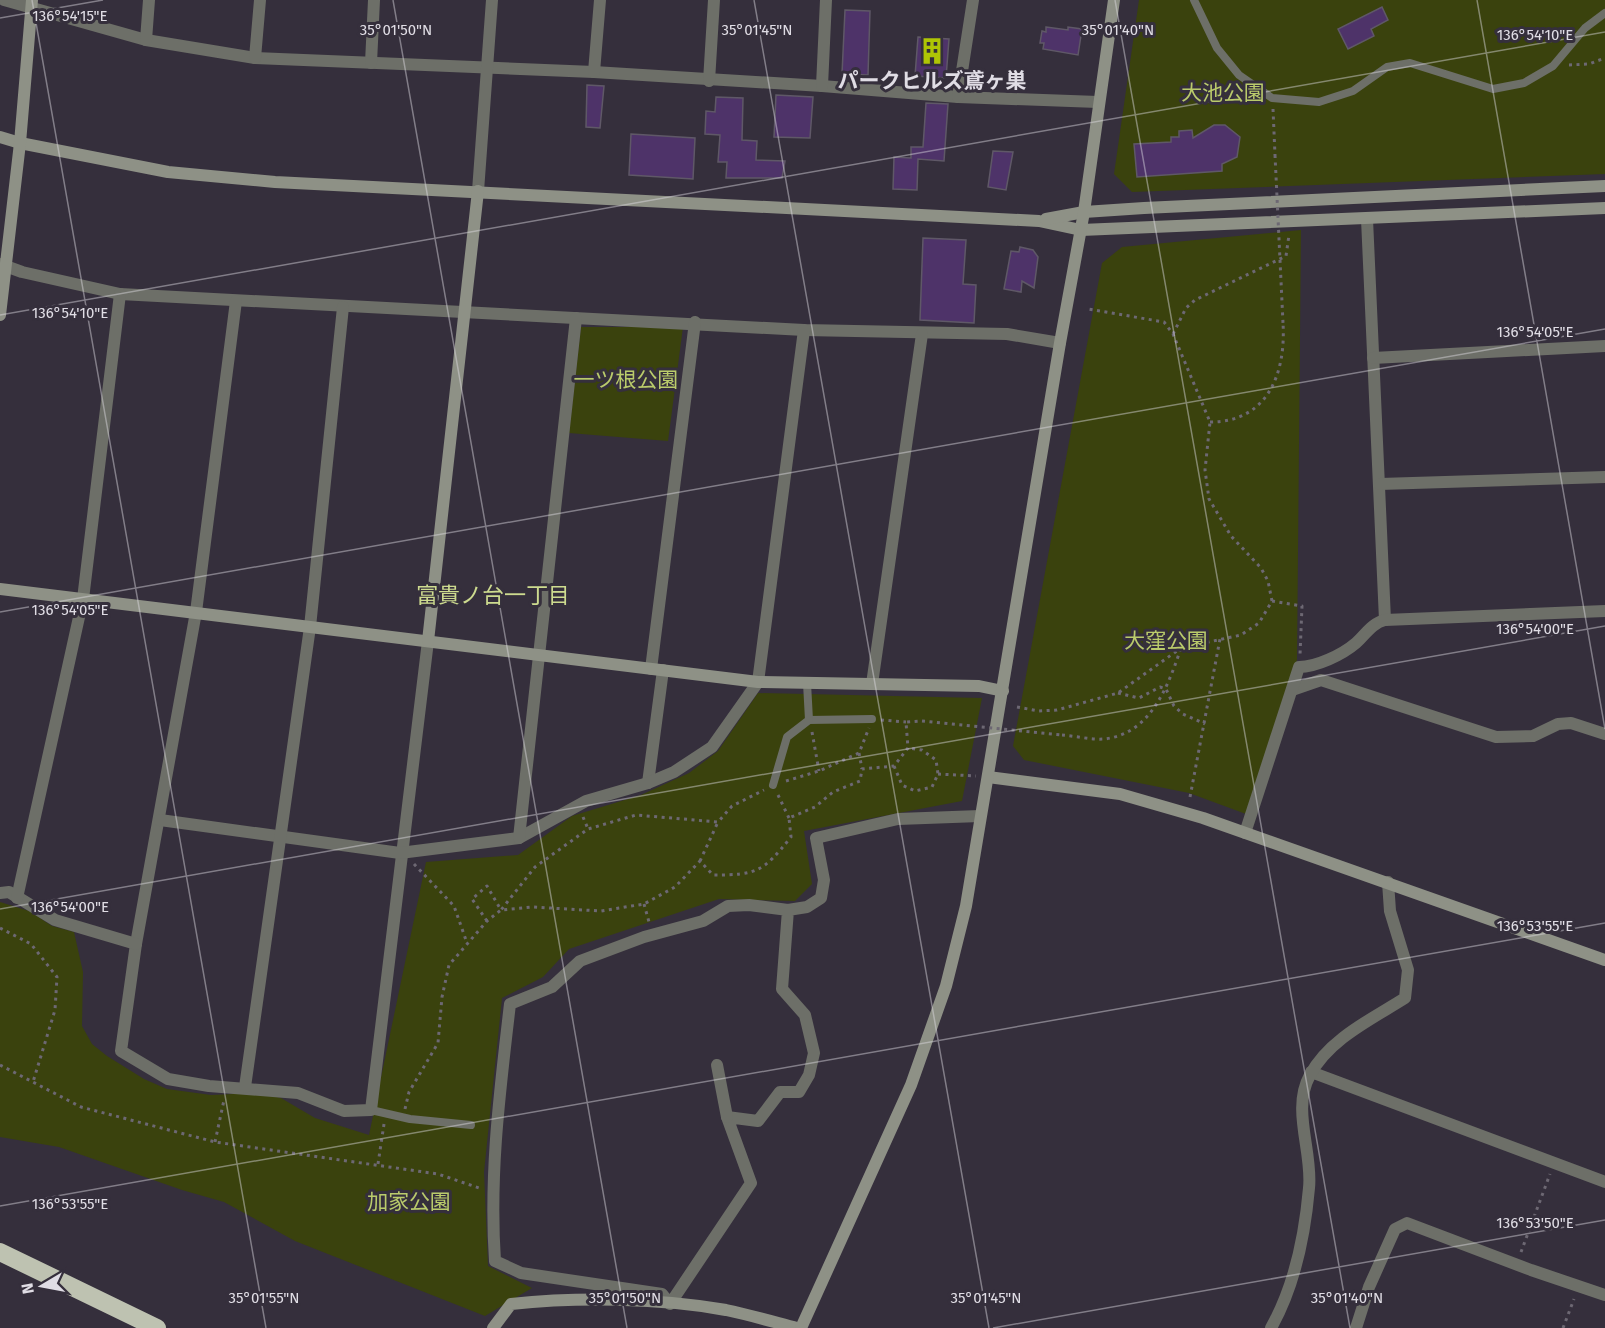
<svg xmlns="http://www.w3.org/2000/svg" width="1605" height="1328" font-family="'Fira Sans','Noto Sans JP',sans-serif">
  <rect width="100%" height="100%" fill="#352f3c"/>
  <g fill="#3a420d">
    <polygon points="1139,0 1605,0 1605,174 1132,192 1114,174"/>
    <polygon points="1301,230 1297,660 1246,814 1189,793 1024,760 1013,746 1102,263 1122,247"/>
    <polygon points="581,327 683,327 668,441 569,433"/>
    <polygon points="758,693 982,698 962,801 804,831 812,884 795,901 719,899 569,949 543,977 502,998 484,1172 488,1266 532,1288 485,1316 295,1241 224,1202 182,1190 59,1147 0,1137 0,902 29,911 52,926 74,932 83,972 82,1026 92,1044 107,1056 144,1079 167,1089 211,1095 258,1093 281,1098 315,1118 369,1135 426,862 518,855 572,816 641,795 689,773 718,751"/>
  </g>
  <g fill="#4e3369" stroke="#5f5867" stroke-width="1.5">
    <polygon points="1382,7 1388,20 1371,29 1374,36 1348,49 1338,29"/>
    <polygon points="845,10 870,11 868,75 842,74"/>
    <polygon points="1046,27 1068,30 1068,27 1082,29 1078,55 1043,49 1044,43 1040,43 1042,31 1046,32"/>
    <polygon points="918,37 949,39 946,78 915,76"/>
    <polygon points="587,85 604,86 600,128 586,127"/>
    <polygon points="776,95 813,97 810,138 774,137"/>
    <polygon points="716,97 743,98 742,140 757,141 756,160 785,161 782,178 726,178 727,162 718,162 720,135 705,134 706,111 715,112"/>
    <polygon points="926,103 948,104 944,161 918,159 917,190 893,189 894,157 911,158 911,147 923,147"/>
    <polygon points="1214,125 1225,125 1240,137 1237,157 1222,164 1222,171 1137,177 1134,144 1171,142 1171,137 1179,137 1179,131 1192,130 1193,138"/>
    <polygon points="631,134 695,138 693,179 629,175"/>
    <polygon points="993,151 1013,152 1006,190 988,187"/>
    <polygon points="923,238 966,240 963,284 976,285 974,323 920,320"/>
    <polygon points="1020,247 1033,250 1038,257 1034,288 1022,281 1021,292 1004,289 1011,251 1019,252"/>
  </g>
  <g fill="none" stroke-linecap="round" stroke-linejoin="round">
    <g stroke="#6d6873" stroke-width="3" stroke-dasharray="3 4.5" stroke-linecap="butt">
      <polyline points="1569,65 1589,64 1605,58"/>
      <polyline points="1273,109 1275,155"/>
      <polyline points="1173,334 1186,308 1195,300 1286,256 1289,235"/>
      <path d="M1210 422C1268 422 1286 373 1283 323"/>
      <polyline points="1272,601 1302,606 1300,655"/>
      <polyline points="1118,693 1139,698 1160,687 1166,689 1174,706 1183,714 1205,724"/>
      <polyline points="1017,707 1039,711 1057,710 1118,693 1181,648"/>
      <polyline points="881,720 906,722"/>
      <polyline points="812,732 819,771"/>
      <path d="M1062 735C1076 736 1091 740 1104 739 1151 734 1168 686 1181 648L1241 635 1259 623 1272 601 1268 581 1261 568 1231 536 1209 499 1205 470 1210 422 1173 334 1164 322 1088 309"/>
      <polyline points="859,753 862,769"/>
      <polyline points="894,766 902,785 915,791 932,787 938,774 936,760 922,750 908,748"/>
      <polyline points="938,774 976,776"/>
      <polyline points="786,781 819,771 859,753 869,728"/>
      <polyline points="778,795 789,818"/>
      <polyline points="1190,797 1220,639"/>
      <polyline points="583,817 588,829"/>
      <polyline points="700,861 718,822"/>
      <polyline points="414,864 454,906 467,943"/>
      <polyline points="644,904 649,922"/>
      <polyline points="487,921 472,899 487,886 501,910 535,867 588,829 636,815 718,822 732,806 764,790"/>
      <polyline points="0,928 31,944 57,977 55,1010 33,1082"/>
      <polyline points="0,1065 81,1107 215,1142 438,1174 482,1189"/>
      <path d="M405 1109 409 1092 438 1043 442 997 449 965 487 921 501 910 533 907 601 911 644 904 675 887 700 861 713 875C757 875 763 872 791 837L789 818 815 807 833 792 860 781 862 769 894 766 908 748 906 722 922 721"/>
      <polyline points="215,1142 224,1100"/>
      <polyline points="378,1164 384,1124"/>
      <polyline points="1521,1252 1550,1174"/>
      <polyline points="1563,1328 1574,1299"/>
    </g>
    <g stroke="#6d6f68" stroke-width="8">
      <polyline points="1194,0 1217,48 1239,75 1272,98 1319,102 1353,91 1387,67 1410,63 1493,89 1524,83 1553,66 1585,28 1605,13"/>
      <polyline points="809,720 872,719"/>
      <polyline points="773,785 787,737 809,720 807,683"/>
      <polyline points="371,1110 410,1119 471,1125"/>
    </g>
    <g stroke="#6d6f68" stroke-width="12">
      <polyline points="4,0 146,40 255,58 594,72 822,86 958,97 1098,102"/>
      <polyline points="146,40 149,0"/>
      <polyline points="255,58 260,0"/>
      <polyline points="371,63 374,0"/>
      <polyline points="594,72 600,0"/>
      <polyline points="709,81 714,0"/>
      <polyline points="822,86 826,0"/>
      <polyline points="958,97 973,0"/>
      <polyline points="478,191 492,0"/>
      <polyline points="1367,219 1385,620"/>
      <polyline points="0,264 22,272 120,294 804,330 1007,334 1060,343"/>
      <polyline points="236,301 196,612 136,944 121,1051 168,1079 209,1086 298,1093 344,1111 371,1110 428,641"/>
      <polyline points="1373,358 1605,346"/>
      <polyline points="1380,484 1605,477"/>
      <polyline points="651,669 695,322"/>
      <polyline points="872,684 922,334"/>
      <polyline points="1292,690 1321,680 1496,737 1533,736 1558,724 1571,723 1605,734"/>
      <polyline points="648,783 663,670"/>
      <polyline points="160,820 400,853 519,838 586,801 648,783 674,772 712,747 758,682 804,330"/>
      <path d="M1245 833 1299 667C1316 667 1342 655 1356 643 1365 635 1372 623 1385 620L1605 611"/>
      <polyline points="519,838 576,318"/>
      <polyline points="0,893 9,892 55,920 136,944"/>
      <polyline points="17,898 83,599 120,294"/>
      <path d="M788 910 782 989 805 1015 814 1053 809 1075 799 1092H780L758 1121 727 1117 751 1183 670 1304 662 1294 521 1273 495 1261C489 1174 500 1090 510 1004L552 987 580 961 644 937 703 921 728 906 749 905 788 910 807 907 821 898 824 880 816 838 898 819 980 816"/>
      <polyline points="717,1065 727,1117"/>
      <polyline points="1311,1072 1605,1182"/>
      <polyline points="245,1087 310,627 343,307"/>
      <path d="M1271 1328C1294 1287 1305 1234 1309 1188 1313 1152 1291 1109 1310 1075 1329 1039 1372 1019 1405 998L1408 970 1390 911 1388 882"/>
      <polyline points="1356,1328 1369,1287 1395,1229 1407,1223 1531,1270 1605,1295"/>
    </g>
    <g stroke="#8e9186" stroke-width="12">
      <polyline points="0,137 20,143 168,172 275,182 1039,221 1081,230 1605,208"/>
      <polyline points="1046,219 1084,212 1144,208 1605,186"/>
      <polyline points="0,315 20,143 32,0"/>
      <polyline points="0,589 758,682 979,686 1003,691"/>
      <polyline points="428,641 478,191"/>
      <polyline points="988,777 1120,794 1203,818 1605,960"/>
      <path d="M493 1328 511 1304C578 1297 660 1298 726 1310 750 1315 774 1322 797 1328"/>
      <polyline points="801,1328 911,1085 946,986 966,906 1060,343 1084,212 1114,0"/>
    </g>
    <polyline stroke="#bec2b1" stroke-width="18" points="0,1252 157,1328"/>
    <g stroke="#6d6873" stroke-width="3" stroke-dasharray="3 4.5" stroke-linecap="butt">
      <polyline points="1275,155 1283,323"/>
      <polyline points="922,721 1062,735"/>
    </g>
  </g>
  <path fill="none" stroke="#e0dde5" stroke-width="1.5" stroke-opacity="0.45" d="M32 0 266 1328M393 0 627 1328M754 0 989 1328M1115 0 1350 1328M1477 0 1605 729M0 18 103 0M0 315 1605 32M0 612 1605 329M0 909 1605 626M0 1206 1605 923M993 1328 1605 1220"/>
  <defs>
    <symbol id="building-bare" viewBox="-9 -9 18 18"><path d="M-4-6H4V6H1V3H-1V6H-4ZM-2.5-4.3h1.7v1.8h-1.7ZM.8-4.3h1.7v1.8H.8ZM-2.5-1h1.7V.8h-1.7ZM.8-1h1.7V.8H.8Z" fill="#afc505" stroke="#352f3c" stroke-width="2.5" paint-order="stroke"/></symbol>
  </defs>
  <g fill-rule="evenodd">
    <use href="#building-bare" x="913" y="32" width="38" height="38"/>
  </g>
  <g text-anchor="middle" stroke-width="6" stroke-linejoin="round" paint-order="stroke">
    <g font-size="21" font-weight="bold" fill="#e0dde5" stroke="#352f3c">
      <text x="932" y="88">パークヒルズ鳶ヶ巣</text>
    </g>
    <g font-size="21" fill="#bacb6b" stroke="#352f3c">
      <text x="1223" y="100">大池公園</text>
      <text x="626" y="387">一ツ根公園</text>
      <text x="1166" y="648">大窪公園</text>
      <text x="409" y="1209">加家公園</text>
    </g>
    <g font-size="22" fill="#cddb8f" stroke="#352f3c">
      <text x="493" y="603">富貴ノ台一丁目</text>
    </g>
  </g>
  <g font-size="15" text-anchor="middle" fill="#e0dde5" stroke="#352f3c" stroke-width="6" stroke-linejoin="round" paint-order="stroke">
    <text x="70" y="21">136°54'15"E</text>
    <text x="396" y="35">35°01'50"N</text>
    <text x="757" y="35">35°01'45"N</text>
    <text x="1118" y="35">35°01'40"N</text>
    <text x="1535" y="40">136°54'10"E</text>
    <text x="70" y="318">136°54'10"E</text>
    <text x="1535" y="337">136°54'05"E</text>
    <text x="70" y="615">136°54'05"E</text>
    <text x="1535" y="634">136°54'00"E</text>
    <text x="70" y="912">136°54'00"E</text>
    <text x="1535" y="931">136°53'55"E</text>
    <text x="70" y="1209">136°53'55"E</text>
    <text x="1535" y="1228">136°53'50"E</text>
    <text x="264" y="1303">35°01'55"N</text>
    <text x="625" y="1303">35°01'50"N</text>
    <text x="986" y="1303">35°01'45"N</text>
    <text x="1347" y="1303">35°01'40"N</text>
  </g>
  <g transform="translate(42 1286) rotate(260)" stroke="#352f3c" stroke-width="4.5" paint-order="stroke">
  <path d="M0-4.5L10 22L0 15L-10 22Z" fill="#e0dde5"/>
  <text y="-9" font-size="16" font-weight="bold" text-anchor="middle" fill="#e0dde5">N</text>
  </g>
</svg>
